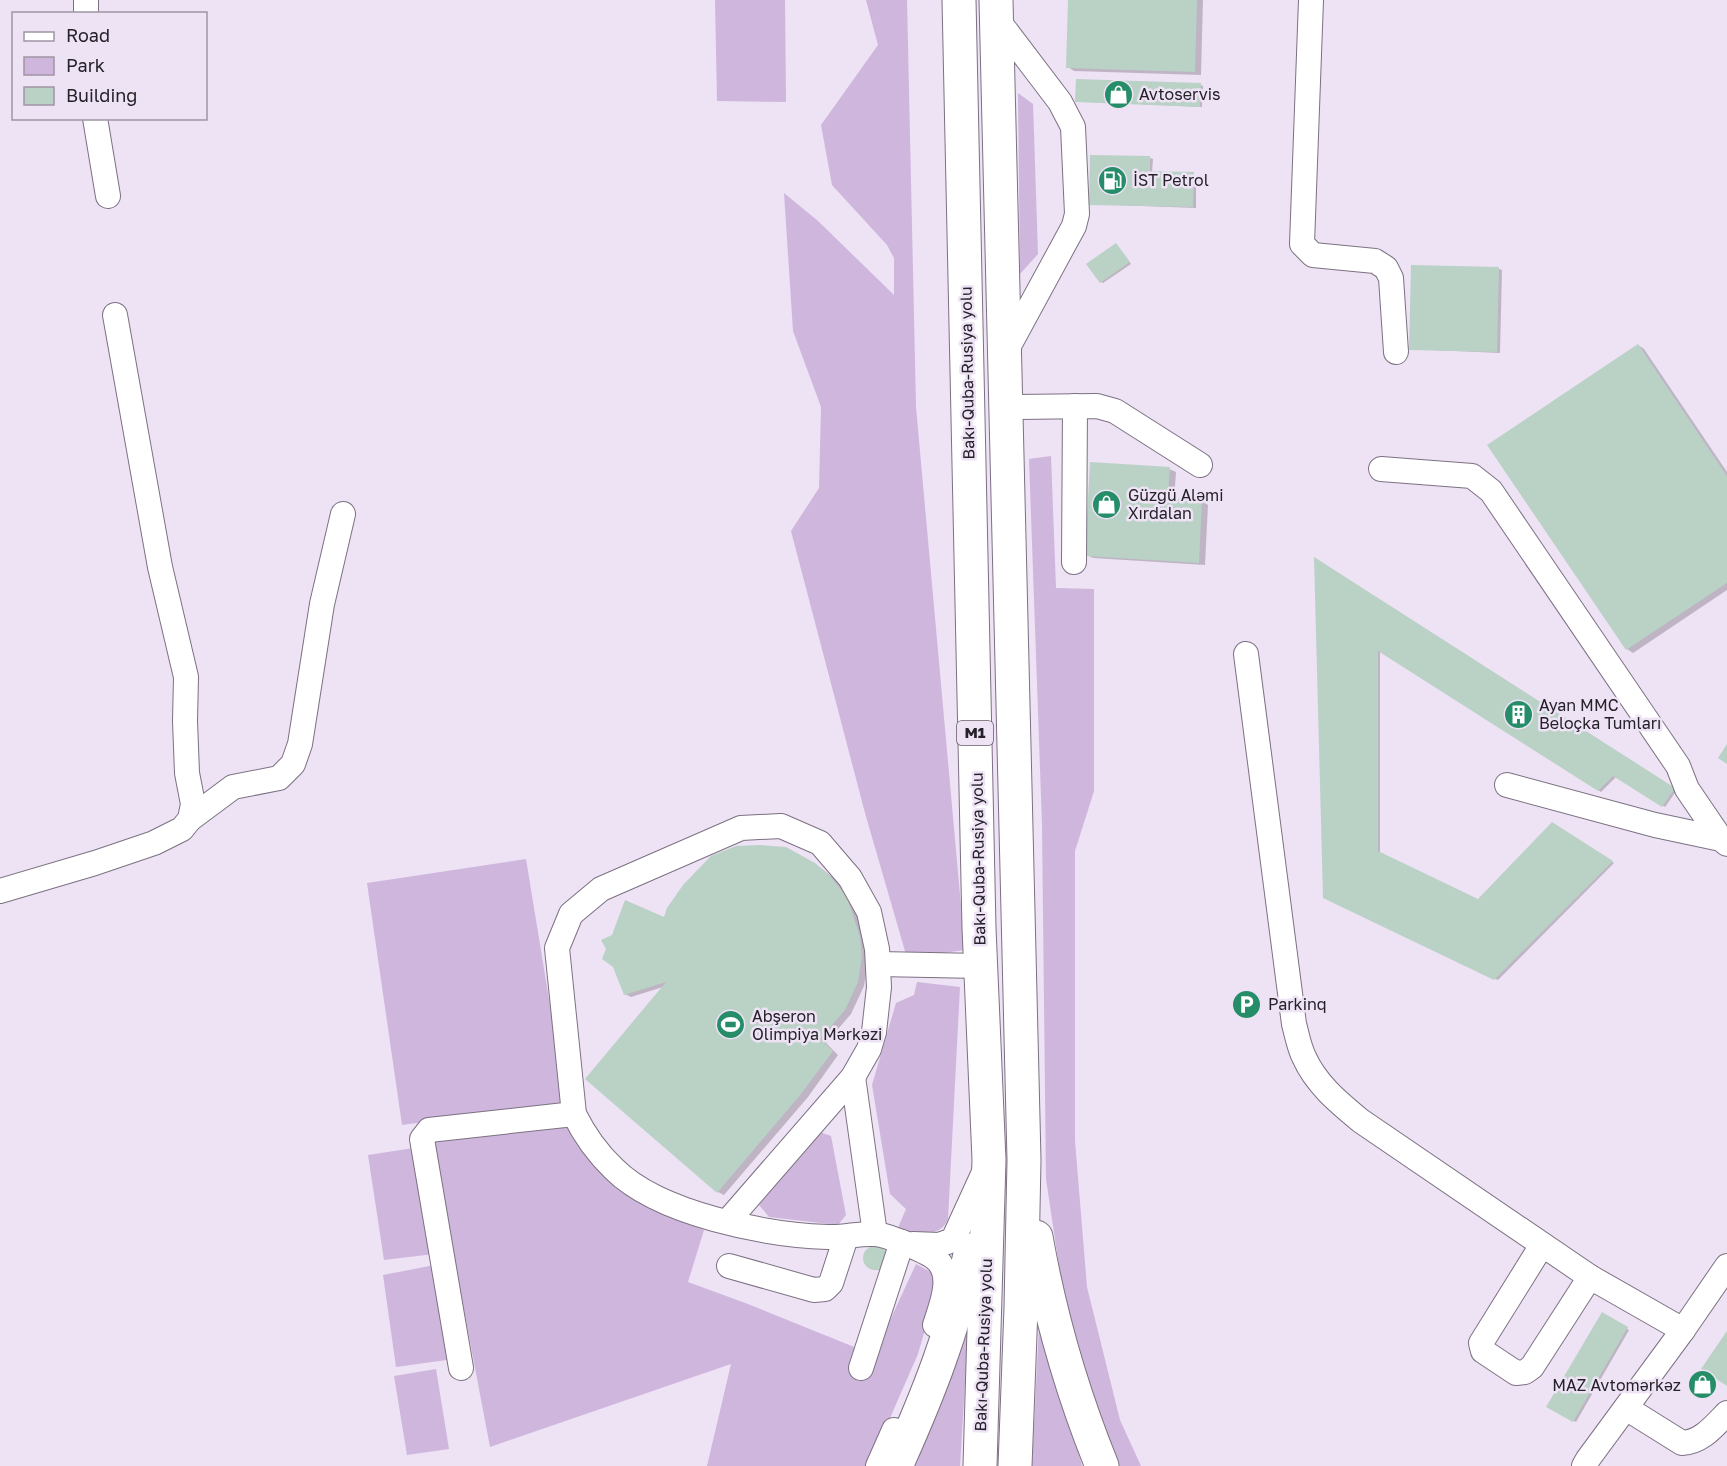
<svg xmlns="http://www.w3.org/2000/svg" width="1727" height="1466" font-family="'Golos Text',sans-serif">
  <rect width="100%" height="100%" fill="#eee2f5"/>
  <g fill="#cfb6dd">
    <polygon points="715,0 785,0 786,102 717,101"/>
    <polygon points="866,0 907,0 916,407 965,950 907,958 865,813 791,531 819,488 821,407 793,331 784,193 818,221 894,295 894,258 887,245 832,185 821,125 878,45"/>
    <polygon points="1018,93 1033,104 1038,254 1020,274"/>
    <polygon points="1051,456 1056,588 1094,589 1094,791 1075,851 1075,1141 1087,1287 1120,1420 1141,1466 1118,1466 1095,1404 1062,1286 1046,1179 1042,824 1029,459"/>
    <polygon points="526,859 566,1103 402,1125 367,883"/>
    <path d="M917 982 960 987 948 1219C940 1239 913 1234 895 1235L906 1209 890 1194 872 1085 896 1003 914 995Z"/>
    <polygon points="568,1123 630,1194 704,1230 688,1282 748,1304 874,1355 916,1264 940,1277 918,1354 869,1466 707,1466 731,1364 490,1447 432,1141"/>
    <polygon points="817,1131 831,1136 846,1215 838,1225 769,1217 759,1205"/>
    <polygon points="420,1147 434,1254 384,1260 368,1155"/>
    <polygon points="440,1264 454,1359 396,1367 383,1275"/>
    <polygon points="1040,1305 1082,1466 1032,1466"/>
    <polygon points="969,1319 960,1466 904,1466"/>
    <polygon points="436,1369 449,1449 407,1455 394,1376"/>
  </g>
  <g fill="#0003">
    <polygon points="1070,0 1203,0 1201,75 1074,71 1068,67"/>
    <polygon points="1200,85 1203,86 1202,107 1077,101"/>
    <polygon points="1150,158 1153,159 1152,173 1196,175 1196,208 1090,204"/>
    <polygon points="1116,244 1131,264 1103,283 1101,282"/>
    <polygon points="1499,269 1502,270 1500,353 1411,349"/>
    <polygon points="1638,345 1644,349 1727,472 1727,590 1633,653 1627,649"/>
    <polygon points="1169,469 1176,472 1174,500 1202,501 1208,505 1205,565 1093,558 1087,555"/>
    <polygon points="1316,559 1677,790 1665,807 1617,776 1601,792 1380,651 1380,853 1478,901 1552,824 1614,863 1498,980 1324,897"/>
    <polygon points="786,849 822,869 836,880 853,902 866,941 868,960 864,986 851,1014 826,1043 838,1055 808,1097 724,1195 718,1192 663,987 631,997 625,994"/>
    <polygon points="874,1247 886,1251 890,1260 883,1270 874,1270 865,1261 866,1252"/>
    <polygon points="1602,1314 1629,1330 1576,1422 1548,1406"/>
  </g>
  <g fill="#bad1c6">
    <polygon points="1068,0 1197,0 1195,72 1066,68"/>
    <polygon points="1076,79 1201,83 1200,107 1075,102"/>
    <polygon points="1090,155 1150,156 1150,171 1194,172 1193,207 1089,205"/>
    <polygon points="1116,243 1130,262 1100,283 1086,264"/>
    <polygon points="1411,265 1499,267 1497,352 1409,350"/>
    <polygon points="1638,344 1727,476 1727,583 1626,650 1487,445"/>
    <polygon points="1090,462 1170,467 1168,498 1202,500 1199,563 1085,556"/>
    <polygon points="1314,557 1675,788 1662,807 1613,776 1598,791 1378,651 1378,851 1478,899 1552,822 1613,861 1494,980 1323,898"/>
    <polygon points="1727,744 1727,764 1718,758"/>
    <polygon points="760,845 786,847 815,863 829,875 847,897 860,937 862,956 858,982 845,1010 820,1039 833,1051 801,1094 717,1193 585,1079 666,982 624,995 613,967 602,959 606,949 601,940 612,935 625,900 664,917 667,908 683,885 711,856 736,846"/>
    <circle cx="875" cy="1258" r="12"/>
    <polygon points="1602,1312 1628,1327 1573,1422 1546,1407"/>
    <polygon points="1727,1331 1727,1386 1701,1369"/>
  </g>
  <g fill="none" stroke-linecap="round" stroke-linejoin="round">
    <defs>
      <g id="minor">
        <polyline points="1311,0 1302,244 1313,255 1375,261 1386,268 1391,278 1396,352"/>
        <polyline points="86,14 86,0"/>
        <polyline points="997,19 1060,102 1073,127 1077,214 1074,226 1005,353"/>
        <polyline points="95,118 108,196"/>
        <polyline points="1006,407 1097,406 1115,411 1200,465"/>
        <polyline points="1381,469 1472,476 1491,491 1678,766 1687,789 1721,839"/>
        <polyline points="1074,562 1075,406"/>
        <path d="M1246 654 1294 1024C1297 1035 1299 1047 1304 1057 1316 1084 1338 1102 1361 1121L1590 1277 1683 1330"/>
        <polyline points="1507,785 1655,825 1721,839 1727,844"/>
        <polyline points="190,819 233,787 279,778 293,764 300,744 322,604 343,514"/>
        <polyline points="0,891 95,863 154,843 182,829 190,819 193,804 187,773 185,721 186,677 160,567 115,315"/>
        <polyline points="878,964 980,966"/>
        <polyline points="853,1077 875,1234"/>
        <path d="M727 1222 853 1077 869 1049 874 1032 879 987 877 949 869 912 850 878 820 843 781 826 741 828 601 889 571 914 557 948 574 1114C584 1134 597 1153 614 1169 659 1214 766 1235 828 1237 844 1238 859 1233 874 1234 885 1234 929 1252 937 1260 954 1276 941 1306 935 1325"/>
        <polyline points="913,1244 939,1245 953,1240 985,1170"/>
        <polyline points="1542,1245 1481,1343 1483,1351 1516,1373 1525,1372 1532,1367 1590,1277"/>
        <polyline points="729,1266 814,1290 825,1289 831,1283 846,1237"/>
        <polyline points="461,1368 422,1139 429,1130 574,1114"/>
        <polyline points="861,1368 902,1242"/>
        <path d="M1626 1408 1682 1443C1702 1442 1714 1426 1727 1413"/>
        <polyline points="878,1466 894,1430"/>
        <polyline points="1584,1466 1588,1459 1683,1330 1727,1266"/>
      </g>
      <g id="highway">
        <polyline points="959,0 979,928 989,1160 980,1466"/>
        <polyline points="996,0 1024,1160 1021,1308 1015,1466"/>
        <path d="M1036 1237C1050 1316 1072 1392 1102 1466"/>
        <path d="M896 1466C929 1393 954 1329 971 1250"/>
      </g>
    </defs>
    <use href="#minor" stroke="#7c7182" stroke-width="26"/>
    <use href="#highway" stroke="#7c7182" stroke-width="35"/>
    <use href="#minor" stroke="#fff" stroke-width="24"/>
    <use href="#highway" stroke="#fff" stroke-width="33"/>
  </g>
  <defs>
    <symbol id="shop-disc" viewBox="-11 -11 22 22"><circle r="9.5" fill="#268d69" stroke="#eee2f5"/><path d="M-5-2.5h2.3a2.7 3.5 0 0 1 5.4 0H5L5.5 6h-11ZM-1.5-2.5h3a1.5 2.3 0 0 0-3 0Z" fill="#fff"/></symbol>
    <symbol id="fuel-disc" viewBox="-11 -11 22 22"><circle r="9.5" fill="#268d69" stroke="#eee2f5"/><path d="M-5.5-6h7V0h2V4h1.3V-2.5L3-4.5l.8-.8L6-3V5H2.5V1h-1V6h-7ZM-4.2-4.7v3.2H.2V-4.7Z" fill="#fff"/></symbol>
    <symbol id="building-disc" viewBox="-11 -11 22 22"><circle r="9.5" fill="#268d69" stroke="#eee2f5"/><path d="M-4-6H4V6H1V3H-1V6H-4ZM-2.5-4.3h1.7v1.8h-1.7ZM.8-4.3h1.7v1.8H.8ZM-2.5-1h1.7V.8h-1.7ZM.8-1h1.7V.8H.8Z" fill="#fff"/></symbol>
    <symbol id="parking-disc" viewBox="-11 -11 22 22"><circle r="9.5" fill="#268d69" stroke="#eee2f5"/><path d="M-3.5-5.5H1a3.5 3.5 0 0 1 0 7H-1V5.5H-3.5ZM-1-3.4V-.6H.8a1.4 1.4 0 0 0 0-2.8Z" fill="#fff"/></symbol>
    <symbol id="stadium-disc" viewBox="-11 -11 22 22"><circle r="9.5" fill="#268d69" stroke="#eee2f5"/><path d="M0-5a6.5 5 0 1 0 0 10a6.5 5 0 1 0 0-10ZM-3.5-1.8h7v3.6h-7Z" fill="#fff"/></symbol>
  </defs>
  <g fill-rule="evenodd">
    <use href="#shop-disc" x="1102" y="78" width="33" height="33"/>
    <use href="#fuel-disc" x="1096" y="164" width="33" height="33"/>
    <use href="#shop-disc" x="1090" y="488" width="33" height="33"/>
    <use href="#building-disc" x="1502" y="698" width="33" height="33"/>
    <use href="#parking-disc" x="1230" y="988" width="33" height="33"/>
    <use href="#stadium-disc" x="714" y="1008" width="33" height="33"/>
    <use href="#shop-disc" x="1686" y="1368" width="33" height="33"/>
  </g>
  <g text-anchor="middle" stroke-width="5" stroke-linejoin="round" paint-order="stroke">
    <rect fill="#eee2f5" stroke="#615b66" stroke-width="1.5" x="957" y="721" width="36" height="24" rx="4.5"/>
    <g font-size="15" font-weight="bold" fill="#252128">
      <text x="975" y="738">M1</text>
    </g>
    <g font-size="16" fill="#252128" stroke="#eee2f5" text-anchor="start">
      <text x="1139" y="100">Avtoservis</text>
      <text x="1133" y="186">İST Petrol</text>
      <text x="1128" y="501">Güzgü Aləmi<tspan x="1128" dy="18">Xırdalan</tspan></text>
      <text x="1539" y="711">Ayan MMC<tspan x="1539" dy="18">Beloçka Tumları</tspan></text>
      <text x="1268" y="1010">Parkinq</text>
      <text x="752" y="1022">Abşeron<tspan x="752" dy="18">Olimpiya Mərkəzi</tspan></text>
      <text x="1681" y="1391" text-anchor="end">MAZ Avtomərkəz</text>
    </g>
    <g font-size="16" fill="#252128" stroke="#eee2f5">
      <text transform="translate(967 373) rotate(-91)" y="6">Bakı-Quba-Rusiya yolu</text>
      <text transform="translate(978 859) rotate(-91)" y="6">Bakı-Quba-Rusiya yolu</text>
      <text transform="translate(983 1345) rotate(-88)" y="6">Bakı-Quba-Rusiya yolu</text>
    </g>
  </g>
  <rect x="12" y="12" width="195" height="108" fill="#eee2f5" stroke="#9e95a3" stroke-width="1.5"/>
  <rect x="24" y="32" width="30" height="9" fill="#ffffff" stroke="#9e95a3" stroke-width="1.5"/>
  <text x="66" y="42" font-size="18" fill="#252128">Road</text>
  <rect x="24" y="57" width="30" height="18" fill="#cfb6dd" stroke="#9e95a3" stroke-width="1.5"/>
  <text x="66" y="72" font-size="18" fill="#252128">Park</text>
  <rect x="24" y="87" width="30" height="18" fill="#bad1c6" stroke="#9e95a3" stroke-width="1.5"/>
  <text x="66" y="102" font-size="18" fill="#252128">Building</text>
</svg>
